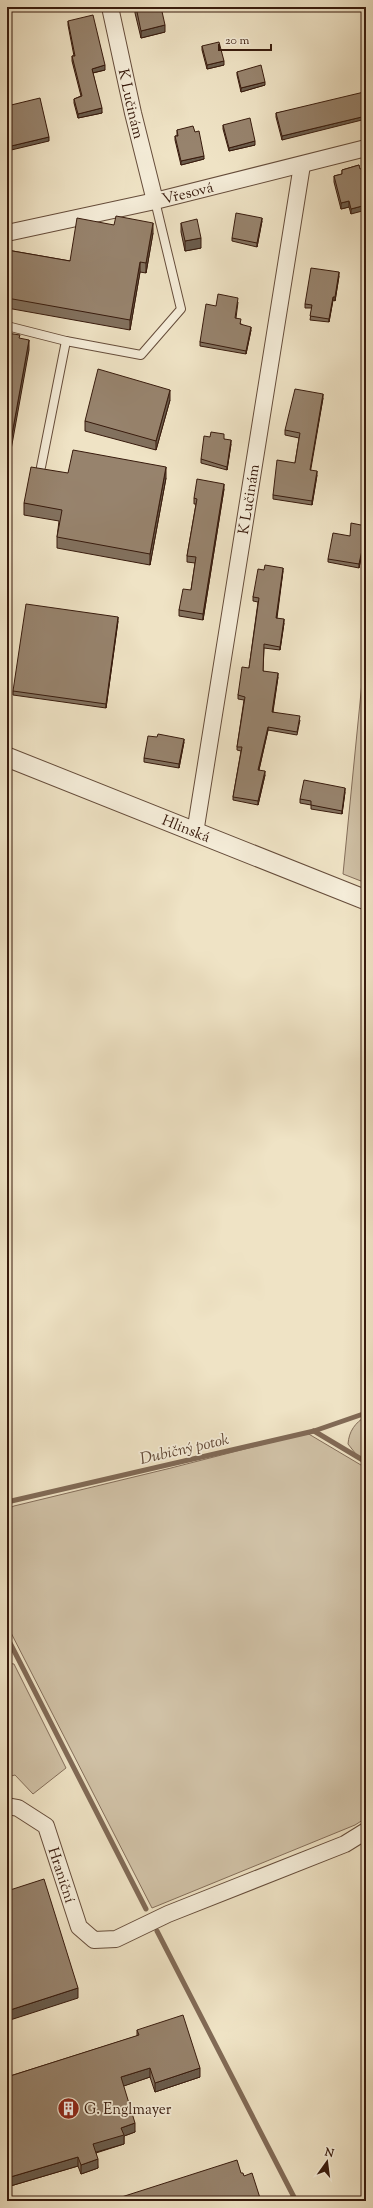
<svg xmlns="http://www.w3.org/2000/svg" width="373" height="2208" font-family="'Sorts Mill Goudy',serif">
  <rect width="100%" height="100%" fill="#efe3c5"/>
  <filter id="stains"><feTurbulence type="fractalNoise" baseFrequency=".005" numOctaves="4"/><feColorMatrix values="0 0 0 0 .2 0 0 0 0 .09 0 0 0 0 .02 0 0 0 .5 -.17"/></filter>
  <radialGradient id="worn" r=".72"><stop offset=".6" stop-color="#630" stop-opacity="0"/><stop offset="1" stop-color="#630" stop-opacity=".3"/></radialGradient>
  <g fill="#d0c1a6" stroke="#846e5a">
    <polygon points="366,642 366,883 343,874"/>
    <path d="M366 1416V1461L359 1458 348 1444C349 1431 355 1423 366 1416Z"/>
    <polygon points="307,1433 366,1468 366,1818 355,1825 152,1908 7,1625 7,1509 14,1506 171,1468"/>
    <polygon points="7,1663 14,1664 66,1768 33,1794 15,1775 7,1777"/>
  </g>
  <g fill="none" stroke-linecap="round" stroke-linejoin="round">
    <g stroke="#816a56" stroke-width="5">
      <polyline points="314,1431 366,1462"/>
      <polyline points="7,1502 314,1431 366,1413"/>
      <polyline points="7,1637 146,1909"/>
      <polyline points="157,1931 296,2201"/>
    </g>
    <defs>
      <g id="service">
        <polyline points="7,326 66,341"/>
        <polyline points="41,467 66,341 141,355 181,309 155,201"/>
      </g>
      <g id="minor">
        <path id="s1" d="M110 7 133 113 155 201"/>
        <path id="s2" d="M7 233 155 201 366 148"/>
        <path id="s3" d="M195 833 302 165"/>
        <path id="s4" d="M7 1806 18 1808 46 1826 79 1927 94 1940 116 1939 168 1914 345 1844 366 1831"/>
      </g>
      <g id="tertiary">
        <path id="s5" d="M7 757 366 900"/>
      </g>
    </defs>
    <use href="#service" stroke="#664d3b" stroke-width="10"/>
    <use href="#minor" stroke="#664d3b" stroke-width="18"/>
    <use href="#tertiary" stroke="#664d3b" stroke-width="21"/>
    <use href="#service" stroke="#f5edd9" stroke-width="8"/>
    <use href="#minor" stroke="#f5edd9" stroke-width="16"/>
    <use href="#tertiary" stroke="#f5edd9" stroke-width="19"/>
  </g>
  <g fill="#82715e" stroke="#381b0d">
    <polygon points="135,7 165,32 141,38 135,13"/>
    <polygon points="68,21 105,70 93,73 102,113 78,118 74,103 74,99 81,96 72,61 72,56 74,56 68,25"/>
    <polygon points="202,46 224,65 207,69 202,50"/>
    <polygon points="237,72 265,85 241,92 237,75"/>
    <polygon points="365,98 282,140 276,117 276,113"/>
    <polygon points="223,125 255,145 229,151 223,129"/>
    <polygon points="177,130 195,132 204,159 181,165 175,140 175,136 177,136"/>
    <polygon points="359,165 351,214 349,207 341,209 334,182 334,176 342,174 342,170"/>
    <polygon points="262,221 257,247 232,241 232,238"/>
    <polygon points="181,223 201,248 185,251 181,232"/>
    <polygon points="153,233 146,273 140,272 130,330 7,308 7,250 70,261"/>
    <polygon points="339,276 335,301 333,300 329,322 310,320 312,308 305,308 305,304"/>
    <polygon points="238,302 236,318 241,324 251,330 246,354 200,346 200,342 216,306"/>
    <polygon points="323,398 310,470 317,475 312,505 273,499 273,495 295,463 299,438 285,435 285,430"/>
    <polygon points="170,400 156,450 85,431 85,421"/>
    <polygon points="224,439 231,444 227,470 201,463 201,459"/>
    <polygon points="166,478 150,565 57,548 57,537 59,521 24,515 24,503"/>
    <polygon points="224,489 203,620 179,616 179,610 191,590 195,563 187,562 187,556 196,504 194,504 194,498"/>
    <polygon points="366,526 366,545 364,544 359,568 328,562 328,559 350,536"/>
    <polygon points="264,570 283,571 277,618 284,623 280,650 264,648 263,671 278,677 273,712 300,720 297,735 268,730 259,770 265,775 258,805 233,800 233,797 241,751 237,750 237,747 244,700 238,699 238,695 249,668 258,602 253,601 253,597"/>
    <polygon points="118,621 106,708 13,695 13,691"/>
    <polygon points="184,742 179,768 144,762 144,758"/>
    <polygon points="345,792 342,814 311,809 311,805 300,803 300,799"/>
    <polygon points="137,2030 200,2077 155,2092 150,2077 123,2086 135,2132 124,2136 124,2144 96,2153 98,2168 81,2174 78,2166 7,2187 7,2077 137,2036"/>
  </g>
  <g fill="#6a5c4c" stroke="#381b0d">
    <polygon points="165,25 165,32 141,38 141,31"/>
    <polygon points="224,61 224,65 207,69 207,65"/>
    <polygon points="105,65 105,70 92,73 92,69"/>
    <polygon points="265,82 265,85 241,92 241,88"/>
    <polygon points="102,108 102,113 78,118 78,114"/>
    <polygon points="366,116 366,119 282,140 282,136"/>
    <polygon points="49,137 49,141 7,151 7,147"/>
    <polygon points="255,141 255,145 229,151 229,148"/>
    <polygon points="204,156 204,159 181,165 181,161"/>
    <polygon points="349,201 349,207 341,209 341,203"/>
    <polygon points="366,205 366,210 351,214 351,209"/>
    <polygon points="262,218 262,221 257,247 257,243"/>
    <polygon points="153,223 153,233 146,273 146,263"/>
    <polygon points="201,238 201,248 185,251 185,241"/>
    <polygon points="140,262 140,272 130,330 130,320"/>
    <polygon points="339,272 339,276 335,301 335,297"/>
    <polygon points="333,297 333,300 329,322 329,319"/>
    <polygon points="251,327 251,330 246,354 246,351"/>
    <polygon points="29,340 29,350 7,472 7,462"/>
    <polygon points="170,390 170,400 156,450 156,441"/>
    <polygon points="323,394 323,398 310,474 310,470"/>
    <polygon points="231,440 231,444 227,470 227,467"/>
    <polygon points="166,467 166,478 150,565 150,554"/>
    <polygon points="317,471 317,475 312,505 312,501"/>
    <polygon points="224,484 224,489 203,620 203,614"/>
    <polygon points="364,541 364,544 359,568 359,564"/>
    <polygon points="283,568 283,571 276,621 276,618"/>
    <polygon points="118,617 118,621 106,708 106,704"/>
    <polygon points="284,619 284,623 280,650 280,647"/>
    <polygon points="278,673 278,677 272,715 272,712"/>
    <polygon points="268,727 268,730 258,774 258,770"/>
    <polygon points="184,739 184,742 179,768 179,764"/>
    <polygon points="265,771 265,775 258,805 258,801"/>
    <polygon points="345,788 345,792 342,814 342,811"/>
    <polygon points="78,1988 78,1998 7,2021 7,2011"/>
    <polygon points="150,2068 150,2077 121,2087 121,2077"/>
    <polygon points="200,2068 200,2077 155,2092 155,2083"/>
    <polygon points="135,2123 135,2132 124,2136 124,2144 93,2153 93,2144 121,2128"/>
    <polygon points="78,2157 78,2166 7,2187 7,2178"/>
    <polygon points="98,2159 98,2168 81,2174 81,2165"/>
  </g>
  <g fill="#97836d" stroke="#381b0d">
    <polygon points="136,7 161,7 165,25 141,31"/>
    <polygon points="93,15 105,65 92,69 102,108 78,114 74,99 82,96 72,56 75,56 68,21"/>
    <polygon points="219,42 224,61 207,65 202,46"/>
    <polygon points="261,65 265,82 241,88 237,72"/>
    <polygon points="364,92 365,98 366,98 366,116 282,136 276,113"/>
    <polygon points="40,98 49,137 7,147 7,106"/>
    <polygon points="250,118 255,141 229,148 223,125"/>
    <polygon points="193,126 195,132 199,131 204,156 181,161 175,136 178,136 177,130"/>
    <polygon points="359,165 360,169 366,167 366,205 351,209 349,201 341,203 334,176 342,174 342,170"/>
    <polygon points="236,213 262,218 257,243 232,238"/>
    <polygon points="116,216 153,223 146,263 140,262 130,320 7,298 7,250 70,261 77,218 114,225"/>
    <polygon points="197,219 201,238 185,241 181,223"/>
    <polygon points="311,268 339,272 335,297 333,297 329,319 310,316 312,305 305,304"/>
    <polygon points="218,294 238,298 235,318 241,319 240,324 251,327 246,351 200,342 206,304 216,306"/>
    <polygon points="7,333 20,335 19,338 29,340 7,462"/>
    <polygon points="98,369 170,390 156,441 85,421"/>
    <polygon points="295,389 323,394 310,470 317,471 312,501 273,495 277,460 295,463 300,433 285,430"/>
    <polygon points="211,432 224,434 224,439 231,440 227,467 201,459 204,436 210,437"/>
    <polygon points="73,450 166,467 150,554 57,537 62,510 24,503 31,467 68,473"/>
    <polygon points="197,479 224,484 203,614 179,610 183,589 191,590 196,557 187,556 197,499 194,498"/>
    <polygon points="351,523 366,526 366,541 364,541 359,564 328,559 333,533 350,536"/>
    <polygon points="265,565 283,568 276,618 284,619 280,647 264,644 263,671 278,673 272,712 300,716 297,732 268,727 258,770 265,771 258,801 233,797 242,747 237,747 245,697 238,695 242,667 249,668 259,598 253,597 258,569 264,570"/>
    <polygon points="26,604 118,617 106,704 13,691"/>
    <polygon points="158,734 184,739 179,764 144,758 148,736 157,737"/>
    <polygon points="304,780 345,788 342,811 311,805 311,801 300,799"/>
    <polygon points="44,1879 78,1988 7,2011 7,1891"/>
    <polygon points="183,2015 200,2068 155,2083 150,2068 121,2077 135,2123 121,2128 124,2135 93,2144 98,2159 81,2165 78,2157 7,2178 7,2077 139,2035 137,2030"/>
    <polygon points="237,2160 241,2173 243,2173 244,2176 252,2173 261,2201 109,2201"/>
  </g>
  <defs>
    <symbol id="building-disc" viewBox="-11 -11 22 22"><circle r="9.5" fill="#8f2418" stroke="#f5edd9"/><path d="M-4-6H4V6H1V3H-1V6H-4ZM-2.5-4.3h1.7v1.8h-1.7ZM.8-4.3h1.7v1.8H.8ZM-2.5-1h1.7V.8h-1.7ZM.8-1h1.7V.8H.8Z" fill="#fff"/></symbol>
  </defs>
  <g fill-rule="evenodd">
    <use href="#building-disc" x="56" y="2096" width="25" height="25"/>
  </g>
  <g text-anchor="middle" stroke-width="3.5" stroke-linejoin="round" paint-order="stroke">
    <g font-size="15" fill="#381b0d" stroke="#f5edd9">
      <text dy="5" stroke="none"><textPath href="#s1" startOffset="99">K Lučinám</textPath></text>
      <text dy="5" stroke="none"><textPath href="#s2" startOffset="185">Vřesová</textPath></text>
      <text dy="5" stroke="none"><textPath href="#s3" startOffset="338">K Lučinám</textPath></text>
      <text dy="5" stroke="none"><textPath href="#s5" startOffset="193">Hlinská</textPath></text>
      <text dy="5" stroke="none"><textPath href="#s4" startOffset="96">Hraniční</textPath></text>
    </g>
    <g font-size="15" fill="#381b0d" stroke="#f5edd9" text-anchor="start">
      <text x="84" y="2114">G. Englmayer</text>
    </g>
    <g font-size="16" font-style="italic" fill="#624937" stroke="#f5edd9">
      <text transform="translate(184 1448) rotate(-13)" y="6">Dubičný potok</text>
    </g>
  </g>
  <rect width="373" height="2208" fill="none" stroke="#efe3c5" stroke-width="24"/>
  <rect x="8" y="8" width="357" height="2192" fill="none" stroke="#381b0d" stroke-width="2"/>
  <rect x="12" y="12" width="349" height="2184" fill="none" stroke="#381b0d"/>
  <g transform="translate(327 2162) rotate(14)" stroke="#f5edd9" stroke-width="3" paint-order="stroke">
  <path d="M0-3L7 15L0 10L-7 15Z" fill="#381b0d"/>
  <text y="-6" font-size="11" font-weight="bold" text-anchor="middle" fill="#381b0d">N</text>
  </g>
  <path d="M219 44v6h52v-6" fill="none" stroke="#381b0d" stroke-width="2"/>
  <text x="225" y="44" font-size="12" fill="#381b0d" stroke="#f5edd9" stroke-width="3" paint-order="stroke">20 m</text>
  <rect width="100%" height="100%" filter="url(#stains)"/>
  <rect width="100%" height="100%" fill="url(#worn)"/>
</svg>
